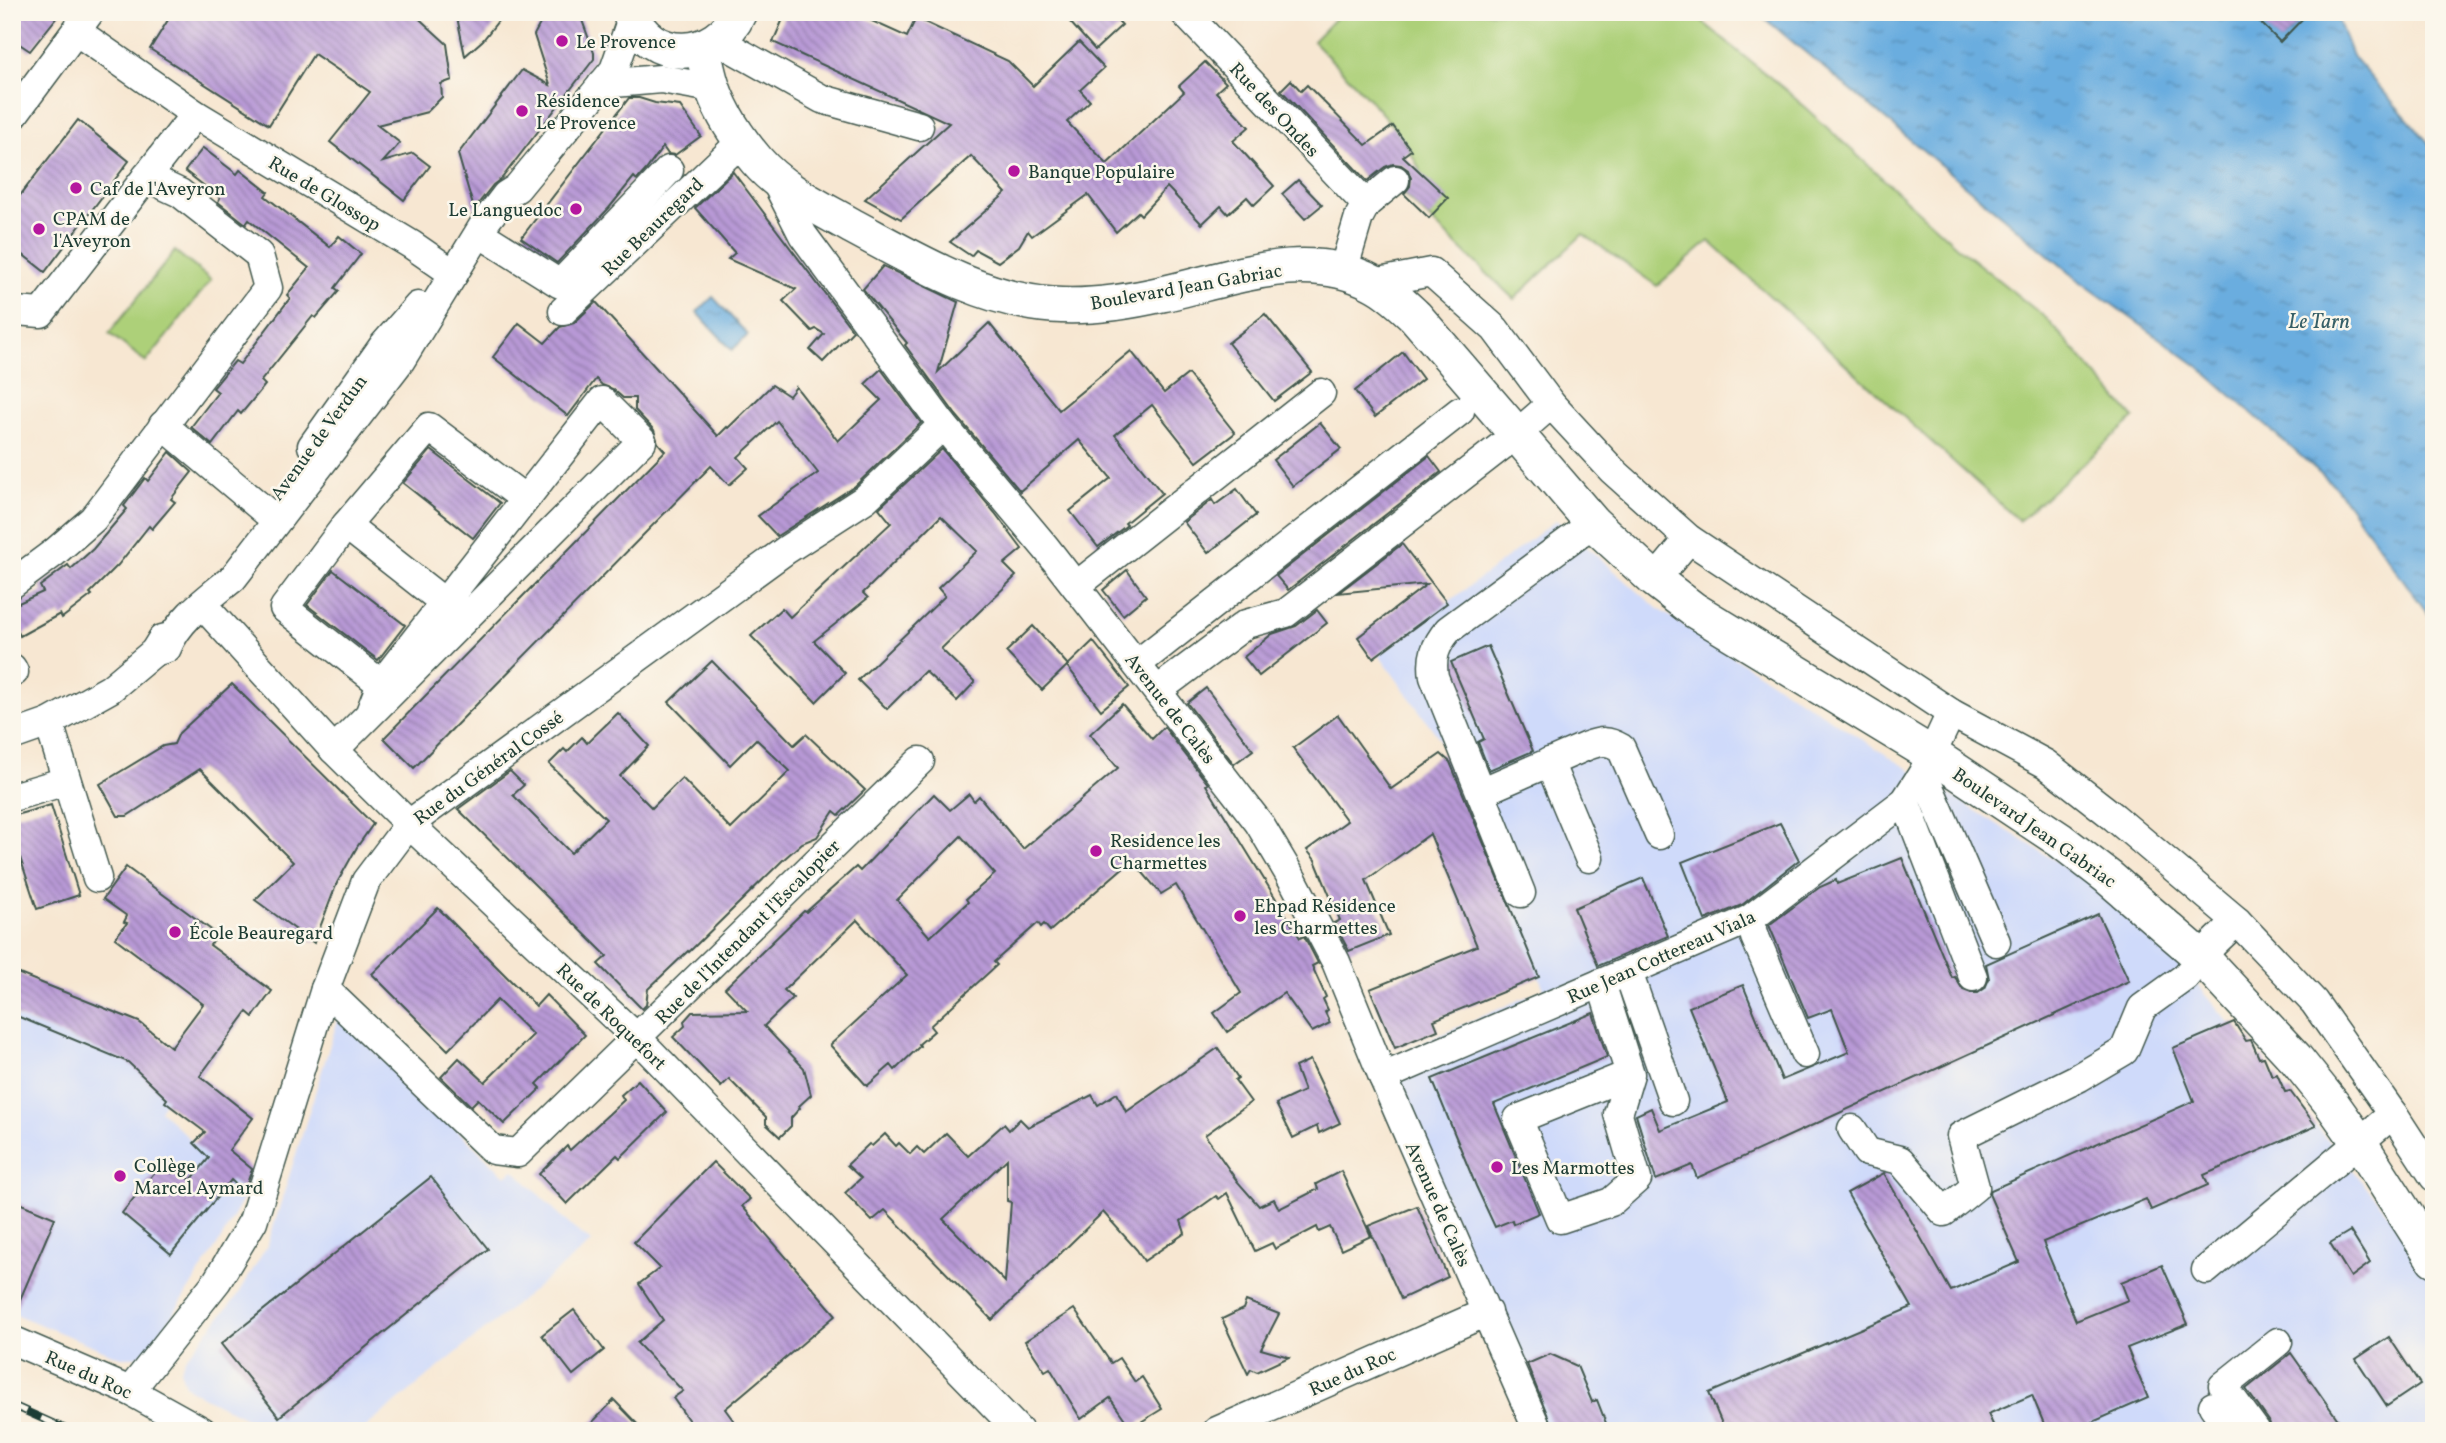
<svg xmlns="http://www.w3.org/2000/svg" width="2446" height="1443" font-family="Vollkorn,serif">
  <defs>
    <pattern id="water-ripples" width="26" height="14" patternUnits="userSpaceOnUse" patternTransform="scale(1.75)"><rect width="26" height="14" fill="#6baddf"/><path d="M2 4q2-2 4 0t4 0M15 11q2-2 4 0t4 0" fill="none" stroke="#578eb6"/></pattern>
    <pattern id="building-back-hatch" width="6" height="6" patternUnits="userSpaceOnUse" patternTransform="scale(1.75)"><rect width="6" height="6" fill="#b899d6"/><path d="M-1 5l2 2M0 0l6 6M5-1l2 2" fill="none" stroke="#957eae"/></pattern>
  </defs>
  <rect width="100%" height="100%" fill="#fbf7ec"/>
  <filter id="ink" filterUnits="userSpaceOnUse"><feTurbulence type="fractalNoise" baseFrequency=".0143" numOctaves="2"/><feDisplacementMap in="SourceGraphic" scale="14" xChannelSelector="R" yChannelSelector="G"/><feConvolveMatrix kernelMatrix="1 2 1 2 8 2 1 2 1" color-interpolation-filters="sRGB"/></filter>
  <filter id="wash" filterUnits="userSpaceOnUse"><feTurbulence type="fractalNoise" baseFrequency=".00686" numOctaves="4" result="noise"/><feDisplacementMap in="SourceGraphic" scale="28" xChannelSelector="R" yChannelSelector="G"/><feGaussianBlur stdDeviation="1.57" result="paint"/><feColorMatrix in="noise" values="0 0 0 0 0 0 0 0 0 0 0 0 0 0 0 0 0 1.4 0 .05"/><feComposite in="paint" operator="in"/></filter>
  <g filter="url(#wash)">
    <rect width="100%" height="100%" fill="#f7e7d2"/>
    <g fill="#cfdafa">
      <polygon points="1556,520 1658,609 1874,747 2137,912 2407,1236 2434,1217 2434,1431 1543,1431 1388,1058 1544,989 1439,738 1379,655"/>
      <polygon points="12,1015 128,1062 167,1099 160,1110 246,1194 223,1236 160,1335 144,1354 135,1357 120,1357 12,1313"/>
      <polygon points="339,1016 505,1176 514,1170 573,1228 592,1242 361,1431 271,1431 191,1390 185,1385 180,1369 185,1359 238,1295 268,1244"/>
    </g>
    <g fill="#add079" stroke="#668656" stroke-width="2">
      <path d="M1341 12H1694L1709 28 1787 91 1961 250 2047 319 2134 418 2019 521 1709 241 1657 286 1583 234 1514 299 1403 194 1422 174C1398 122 1352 82 1313 41Z"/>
      <polygon points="175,251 211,280 146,362 109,333"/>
    </g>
    <g fill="url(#water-ripples)" stroke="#45758a" stroke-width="2">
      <polygon points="1757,12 2251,12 2280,41 2309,12 2335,12 2352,56 2434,149 2434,622 2335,486 2198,366 2081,282"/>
      <polygon points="713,297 748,335 732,350 697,312"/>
    </g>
    <g id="blocks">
      <g fill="url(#building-back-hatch)" fill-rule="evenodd">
        <polygon points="12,12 61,12 30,51 12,39"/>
        <polygon points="173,12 412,12 447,44 452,80 441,84 442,97 427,112 377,125 400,143 383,162 413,153 430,166 404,200 330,142 370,92 314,54 269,125 150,49"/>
        <polygon points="456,12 505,12 483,40 465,56"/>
        <polygon points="570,12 579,12 594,53 594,59 502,178 493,185 474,209 458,154 522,70 550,85 534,35 542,20"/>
        <polygon points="786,12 852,12 907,37 916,18 1008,61 1033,86 1079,42 1104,68 1080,90 1090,101 1067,122 1107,164 1184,92 1179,86 1205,62 1226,83 1216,92 1249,127 1233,141 1274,186 1254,205 1247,197 1228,214 1221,206 1202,224 1167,187 1141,215 1138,212 1116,232 1088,195 1032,236 1028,231 1019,246 998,262 976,250 971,256 950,242 1006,193 971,156 901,219 865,199 949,123 773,42"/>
        <polygon points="1061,12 1110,12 1122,25 1095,50"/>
        <polygon points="2250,12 2309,12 2280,42"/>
        <polygon points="1291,80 1301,91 1307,85 1366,145 1393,126 1411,150 1403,156 1448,198 1429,218 1404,194 1410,186 1411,178 1408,170 1401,165 1393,164 1385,167 1367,181 1281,90"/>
        <polygon points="629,98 639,98 655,103 680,106 701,136 675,155 668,154 663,147 646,170 637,180 634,177 609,208 557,263 521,238"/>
        <polygon points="78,120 129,161 45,272 12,246 12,206"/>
        <polygon points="203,148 237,174 240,170 268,192 265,196 330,247 339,236 361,254 335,288 339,291 316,318 313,316 261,381 265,385 241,414 238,411 212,445 191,427 218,392 213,388 235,361 240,364 290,298 287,295 309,268 249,220 246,224 218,202 220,198 185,171"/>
        <polygon points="733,172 853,331 823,362 810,350 824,334 816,329 812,331 783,301 796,289 728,259 735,253 695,208"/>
        <polygon points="1298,180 1322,205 1305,219 1282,194"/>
        <polygon points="883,266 958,302 938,372 989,323 1059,410 1131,351 1164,393 1188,374 1235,433 1197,462 1152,405 1115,435 1162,493 1125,523 1127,525 1098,547 1070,511 1111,478 1079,440 1020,491 956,415 905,345 907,343 863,289"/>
        <polygon points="596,302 718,436 727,427 728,428 772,385 789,396 796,387 838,441 881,400 865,384 881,369 921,423 855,486 777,536 758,516 818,473 777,421 738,457 748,468 729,485 711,466 414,768 384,738 665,451 658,443 654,430 635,410 635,398 623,398 613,389 602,385 596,379 568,416 493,357 519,323 545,343 560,327 574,323"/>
        <polygon points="1265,314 1312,372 1274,401 1228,343"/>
        <polygon points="1403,352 1423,379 1375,417 1355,391"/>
        <polygon points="1320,423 1341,449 1293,486 1273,460"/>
        <polygon points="942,449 995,513 1022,549 1004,564 1016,576 941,649 975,682 957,701 925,671 887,709 858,680 945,596 938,588 977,551 941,516 863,593 868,598 814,641 845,673 816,702 751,636 782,608 790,617 891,523 879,508"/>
        <polygon points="431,450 500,503 473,538 403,483"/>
        <polygon points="170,452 192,472 171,499 175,502 152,529 149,526 118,565 90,593 92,595 62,618 60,614 20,636 12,619 12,606 43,592 40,586 68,565 71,569 93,549 127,509 124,506 145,478 148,481"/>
        <polygon points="1429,456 1441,472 1288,590 1276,576"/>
        <polygon points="1237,489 1256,515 1208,553 1184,522 1212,500 1215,505"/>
        <polygon points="1402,544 1447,603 1373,658 1358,637 1427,584 1338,593"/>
        <polygon points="333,570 405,625 378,660 307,605"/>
        <polygon points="1127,570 1146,596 1123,615 1103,590"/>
        <polygon points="1317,610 1327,623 1259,676 1244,657 1272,634 1296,626"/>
        <polygon points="1033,626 1068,665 1042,690 1006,652"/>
        <polygon points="1093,641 1129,687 1101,710 1067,666"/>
        <polygon points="1488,646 1533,751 1489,770 1478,742 1484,739 1451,662"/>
        <polygon points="712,661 794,745 806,734 865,790 839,815 834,811 817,837 802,843 784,859 689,952 688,951 648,989 646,1005 642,1009 598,964 607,956 458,809 510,771 524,785 513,795 571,853 606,819 549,764 564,749 567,752 582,737 587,743 618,713 649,746 620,776 652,808 682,778 731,829 790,771 756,739 730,765 669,702"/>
        <polygon points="232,684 373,824 357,847 337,883 314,943 255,900 293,862 200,769 127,816 118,816 100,784 163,746 174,744 179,733"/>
        <polygon points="1206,688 1253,750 1234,764 1187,703"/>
        <path d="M1122 704 1152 739 1164 727 1208 784 1206 785 1300 938 1304 936 1318 963 1312 966 1326 997 1323 999 1328 1010 1325 1012 1330 1023 1312 1032 1284 993 1227 1032 1214 1013 1241 993 1176 885 1161 894 1132 860 1050 931 1044 924 1041 927 1038 923 994 962 997 965 930 1026 934 1031 919 1044 920 1046 895 1070 891 1065 867 1086 830 1045 907 975 857 920 784 990 793 998 764 1026 804 1068 811 1095 799 1106 800 1108 791 1118V1126L780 1137 766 1124V1117L729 1079 721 1087 673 1037 685 1026 684 1021 692 1012 747 1011 725 988 804 911 806 912 856 867 860 871 934 794 950 810 969 794 974 801 979 796 1023 849 1118 768 1090 734ZM961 836 995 874 966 899 968 902 930 937 897 900Z"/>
        <polygon points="1338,715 1391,789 1441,754 1450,762 1539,977 1434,1020 1438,1030 1395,1048 1370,989 1477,946 1430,834 1366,880 1389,935 1349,951 1334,923 1340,920 1315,860 1307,850 1347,821 1293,748"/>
        <polygon points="51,805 79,895 37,909 12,833 12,816"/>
        <polygon points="1780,823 1799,860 1742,905 1705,920 1682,862"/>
        <polygon points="1902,858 1952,978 1955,977 1963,990 1971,993 1978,993 1985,988 1989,979 1986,964 2098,914 2129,981 1697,1178 1692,1165 1656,1180 1636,1115 1651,1108 1660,1130 1728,1102 1689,1007 1743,985 1782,1080 1849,1052 1832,1009 1808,1018 1769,925 1820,887 1836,880 1837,884"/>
        <polygon points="126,867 218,935 210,945 272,991 253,1017 247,1012 200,1076 253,1118 229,1150 252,1169 244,1192 231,1180 171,1254 122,1213 162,1163 172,1173 176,1168 191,1180 209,1158 194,1143 205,1132 165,1102 167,1099 128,1062 12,1014 12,971 139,1022 171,1047 203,1004 115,938 127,923 124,922 127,916 103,899"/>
        <polygon points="1643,878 1668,936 1598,966 1574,908"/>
        <polygon points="438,908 536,1006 546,995 585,1035 537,1084 541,1088 504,1124 478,1099 471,1106 441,1077 459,1058 485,1082 533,1035 497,1000 448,1050 372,974"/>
        <polygon points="1593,1013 1607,1057 1494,1104 1539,1213 1513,1224 1512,1220 1495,1227 1476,1186 1432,1079"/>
        <polygon points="2234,1022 2246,1041 2251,1040 2259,1058 2264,1057 2272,1076 2277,1074 2285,1092 2290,1091 2316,1126 2204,1175 2208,1185 2151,1210 2146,1199 2043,1242 2076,1321 2128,1300 2121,1282 2162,1265 2188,1324 2127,1348 2148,1398 2072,1431 2047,1431 2032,1395 1988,1414 1996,1431 1725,1431 1709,1393 1912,1307 1847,1193 1884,1173 1951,1291 2019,1262 1989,1194 1991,1190 2194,1101 2173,1048"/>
        <path d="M1218 1048 1238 1078 1235 1080 1251 1102 1205 1135 1237 1181 1259 1206 1274 1199 1279 1209 1318 1189 1316 1184 1341 1171 1371 1236 1341 1250 1330 1227 1319 1232 1317 1227 1275 1249 1272 1243 1255 1251 1227 1193 1219 1199 1216 1196 1181 1221 1185 1233 1144 1261 1137 1250 1103 1212 992 1320 885 1210 872 1221 845 1193 861 1178 847 1165 869 1144 872 1146 885 1134 896 1146 899 1143 910 1154 917 1147 924 1154 946 1133 968 1156 1004 1124 1009 1130 1020 1119 1028 1127 1092 1095 1098 1105 1117 1093 1126 1112ZM1007 1159V1201L1011 1202 1005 1282 943 1219Z"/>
        <polygon points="1310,1060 1340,1123 1319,1133 1317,1126 1293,1138 1276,1104 1304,1091 1295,1067"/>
        <polygon points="638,1080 667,1112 620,1158 617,1155 567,1204 539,1174 567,1146 570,1150 624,1100 621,1095"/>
        <polygon points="713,1162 750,1199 742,1206 836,1315 725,1409 741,1431 696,1431 673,1398 683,1391 637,1343 663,1320 639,1284 660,1268 634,1242"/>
        <polygon points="431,1177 488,1249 279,1417 221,1344"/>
        <polygon points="12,1200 55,1218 13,1316 12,1316"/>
        <polygon points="1417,1206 1448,1277 1401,1299 1368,1226"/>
        <polygon points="2350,1231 2370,1263 2351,1277 2330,1243"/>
        <polygon points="1246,1301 1279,1314 1261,1349 1289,1357 1257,1372 1251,1369 1248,1374 1222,1319 1243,1309"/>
        <polygon points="1074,1309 1111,1363 1119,1358 1135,1382 1142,1377 1162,1409 1131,1428 1110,1398 1081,1419 1050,1368 1045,1371 1025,1341"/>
        <polygon points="574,1310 604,1350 573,1375 542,1335"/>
        <polygon points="2389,1337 2420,1384 2387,1406 2356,1359"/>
        <polygon points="2291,1353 2346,1431 2272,1431 2269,1421 2246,1389"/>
        <polygon points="1550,1354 1577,1366 1592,1402 1597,1400 1609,1431 1554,1431 1527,1364"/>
        <polygon points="614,1400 644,1431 584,1431"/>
      </g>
    </g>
  </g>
  <g filter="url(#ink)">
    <use href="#blocks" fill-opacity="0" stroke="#3f564c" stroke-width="2"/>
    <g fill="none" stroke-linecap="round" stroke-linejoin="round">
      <defs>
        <g id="minor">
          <polyline points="1184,12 1366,204"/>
          <polyline points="76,31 195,114 412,245 454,274"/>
          <polyline points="717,40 822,99 919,126"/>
          <polyline points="602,84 661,79 712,88"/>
          <polyline points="12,117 90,12"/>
          <polyline points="774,178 803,235 943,425 1046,548 1259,823 1294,882 1336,962 1383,1077 1538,1431"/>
          <polyline points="487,238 560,284 669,170"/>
          <polyline points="1343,271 1359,217 1366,204 1395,180"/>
          <polyline points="1374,283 1431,272 1495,329 1551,404 1612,470 1689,539 1951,713 2046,764 2114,817 2237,921 2314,1002 2393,1114 2434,1177"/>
          <polyline points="12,309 16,311 41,313 195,114"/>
          <polyline points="563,311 742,141"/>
          <polyline points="163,425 265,511"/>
          <polyline points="312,446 383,346 418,306"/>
          <polyline points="346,525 445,603"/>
          <polyline points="1655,580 1689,539"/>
          <polyline points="12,584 55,552 93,519 268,288 259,255 180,193 146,177"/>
          <polyline points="1076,586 1321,393"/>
          <polyline points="202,604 334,750 409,824 638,1039 1019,1431"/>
          <path d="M154 652 167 648C178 619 210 597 233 578L401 360 486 221 506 195 517 188 614 70 632 18"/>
          <polyline points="1137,664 1460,411"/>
          <polyline points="12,668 14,672"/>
          <polyline points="381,684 284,608 346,525 429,427 525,499"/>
          <polyline points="1158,690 1246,624 1286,613 1517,434 1551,404"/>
          <polyline points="49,723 97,878"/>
          <polyline points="12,736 49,723 110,689 154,652 162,639 166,638"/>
          <polyline points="334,750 369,715 642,441 602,401 381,684 369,715"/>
          <polyline points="1549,762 1589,858"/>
          <polyline points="1923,773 1996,942"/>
          <path d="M1481 792 1587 746C1601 741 1608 740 1621 748L1659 835"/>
          <polyline points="12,797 66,781"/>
          <polyline points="1905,801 1973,977"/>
          <path d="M1521 893 1434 677C1431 657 1435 646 1448 630L1593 523"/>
          <polyline points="1750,919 1755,937 1805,1054"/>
          <polyline points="1628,972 1673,1101"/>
          <polyline points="1601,983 1630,1074 1618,1114 1637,1179 1611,1202 1560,1219 1518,1119 1630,1074"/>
          <polyline points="325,989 493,1150 518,1153 920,761"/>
          <polyline points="1383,1077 1750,919 1905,801 1923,773 1951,713"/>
          <polyline points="1852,1129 1867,1152 1900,1160 1944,1212 1975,1187 1961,1136 2080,1077 2124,1051 2142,1008 2185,977 2213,944 2237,921"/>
          <polyline points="2206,1270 2393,1114"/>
          <polyline points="12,1340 130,1391 202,1431"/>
          <polyline points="130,1391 217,1281 253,1221 325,989 366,881 409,824 786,550 865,499 943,425"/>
          <polyline points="2213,1406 2231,1431"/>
          <polyline points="1217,1431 1487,1312"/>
          <polyline points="2256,1431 2223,1386 2278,1342"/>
        </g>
        <g id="major">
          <path d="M630 12C649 65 717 61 739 12"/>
          <path d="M702 48C706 61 708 76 713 89 722 114 739 140 757 161 782 190 819 207 852 226 914 259 981 300 1052 305 1088 308 1127 302 1162 294 1231 279 1306 247 1373 283 1389 291 1402 304 1415 316L1593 523 1655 580 1694 610 1931 754 2060 840 2108 877 2202 958 2296 1059 2332 1104 2359 1142 2434 1259"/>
        </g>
      </defs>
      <use href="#minor" stroke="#3f564c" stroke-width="31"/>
      <use href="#major" stroke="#3f564c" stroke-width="38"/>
      <use href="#minor" stroke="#fff" stroke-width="28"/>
      <use href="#major" stroke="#fff" stroke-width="35"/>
      <defs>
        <polyline id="rail" points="12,1405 70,1431"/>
      </defs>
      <use href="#rail" stroke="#1f3d34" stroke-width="8"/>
      <use href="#rail" stroke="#fbf7ec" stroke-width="5" stroke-dasharray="16" stroke-linecap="butt"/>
    </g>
  </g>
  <g fill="#b5179e" stroke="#fbf7ec" stroke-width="2.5">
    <circle cx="562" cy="41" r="7"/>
    <circle cx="522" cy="111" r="7"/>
    <circle cx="1014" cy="171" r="7"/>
    <circle cx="76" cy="188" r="7"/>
    <circle cx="576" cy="209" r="7"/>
    <circle cx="39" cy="229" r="7"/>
    <circle cx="1096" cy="851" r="7"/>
    <circle cx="1240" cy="916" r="7"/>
    <circle cx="175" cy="932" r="7"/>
    <circle cx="1497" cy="1167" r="7"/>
    <circle cx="120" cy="1176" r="7"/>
  </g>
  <g text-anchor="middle" stroke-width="5" stroke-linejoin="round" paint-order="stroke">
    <g font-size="19" fill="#1f3d34" stroke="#fbf7ec" text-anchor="start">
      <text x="576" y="48">Le Provence</text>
      <text x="536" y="107">Résidence<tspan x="536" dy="22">Le Provence</tspan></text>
      <text x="1028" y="178">Banque Populaire</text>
      <text x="90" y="195">Caf de l'Aveyron</text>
      <text x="562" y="216" text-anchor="end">Le Languedoc</text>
      <text x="53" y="225">CPAM de<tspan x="53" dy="22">l'Aveyron</tspan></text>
      <text x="1110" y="847">Residence les<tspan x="1110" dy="22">Charmettes</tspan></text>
      <text x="1254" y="912">Ehpad Résidence<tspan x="1254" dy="22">les Charmettes</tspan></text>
      <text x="189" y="939">École Beauregard</text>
      <text x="134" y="1172">Collège<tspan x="134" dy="22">Marcel Aymard</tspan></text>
      <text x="1511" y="1174">Les Marmottes</text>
    </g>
    <g font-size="19" fill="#1f3d34" stroke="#fbf7ec">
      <text transform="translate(1275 109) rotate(47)" y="7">Rue des Ondes</text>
      <text transform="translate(325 193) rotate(31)" y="7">Rue de Glossop</text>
      <text transform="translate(652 226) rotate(-44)" y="7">Rue Beauregard</text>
      <text transform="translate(1186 286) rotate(-10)" y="7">Boulevard Jean Gabriac</text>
      <text transform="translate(318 437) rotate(-54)" y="7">Avenue de Verdun</text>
      <text transform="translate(1171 708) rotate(52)" y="7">Avenue de Calès</text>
      <text transform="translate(488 767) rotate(-36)" y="7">Rue du Général Cossé</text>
      <text transform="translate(2035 827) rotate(35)" y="7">Boulevard Jean Gabriac</text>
      <text transform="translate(747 931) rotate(-45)" y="7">Rue de l'Intendant l'Escalopier</text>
      <text transform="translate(1661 956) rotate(-24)" y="7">Rue Jean Cottereau Viala</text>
      <text transform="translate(612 1016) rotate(44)" y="7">Rue de Roquefort</text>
      <text transform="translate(1439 1204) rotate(66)" y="7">Avenue de Calès</text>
      <text transform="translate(1352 1371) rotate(-24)" y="7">Rue du Roc</text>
      <text transform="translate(89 1374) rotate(24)" y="7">Rue du Roc</text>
    </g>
    <g font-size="21" font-style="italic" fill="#365f67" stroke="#fbf7ec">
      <text x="2319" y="328">Le Tarn</text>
    </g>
  </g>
  <rect width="2446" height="1443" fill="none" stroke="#fbf7ec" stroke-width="42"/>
</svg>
